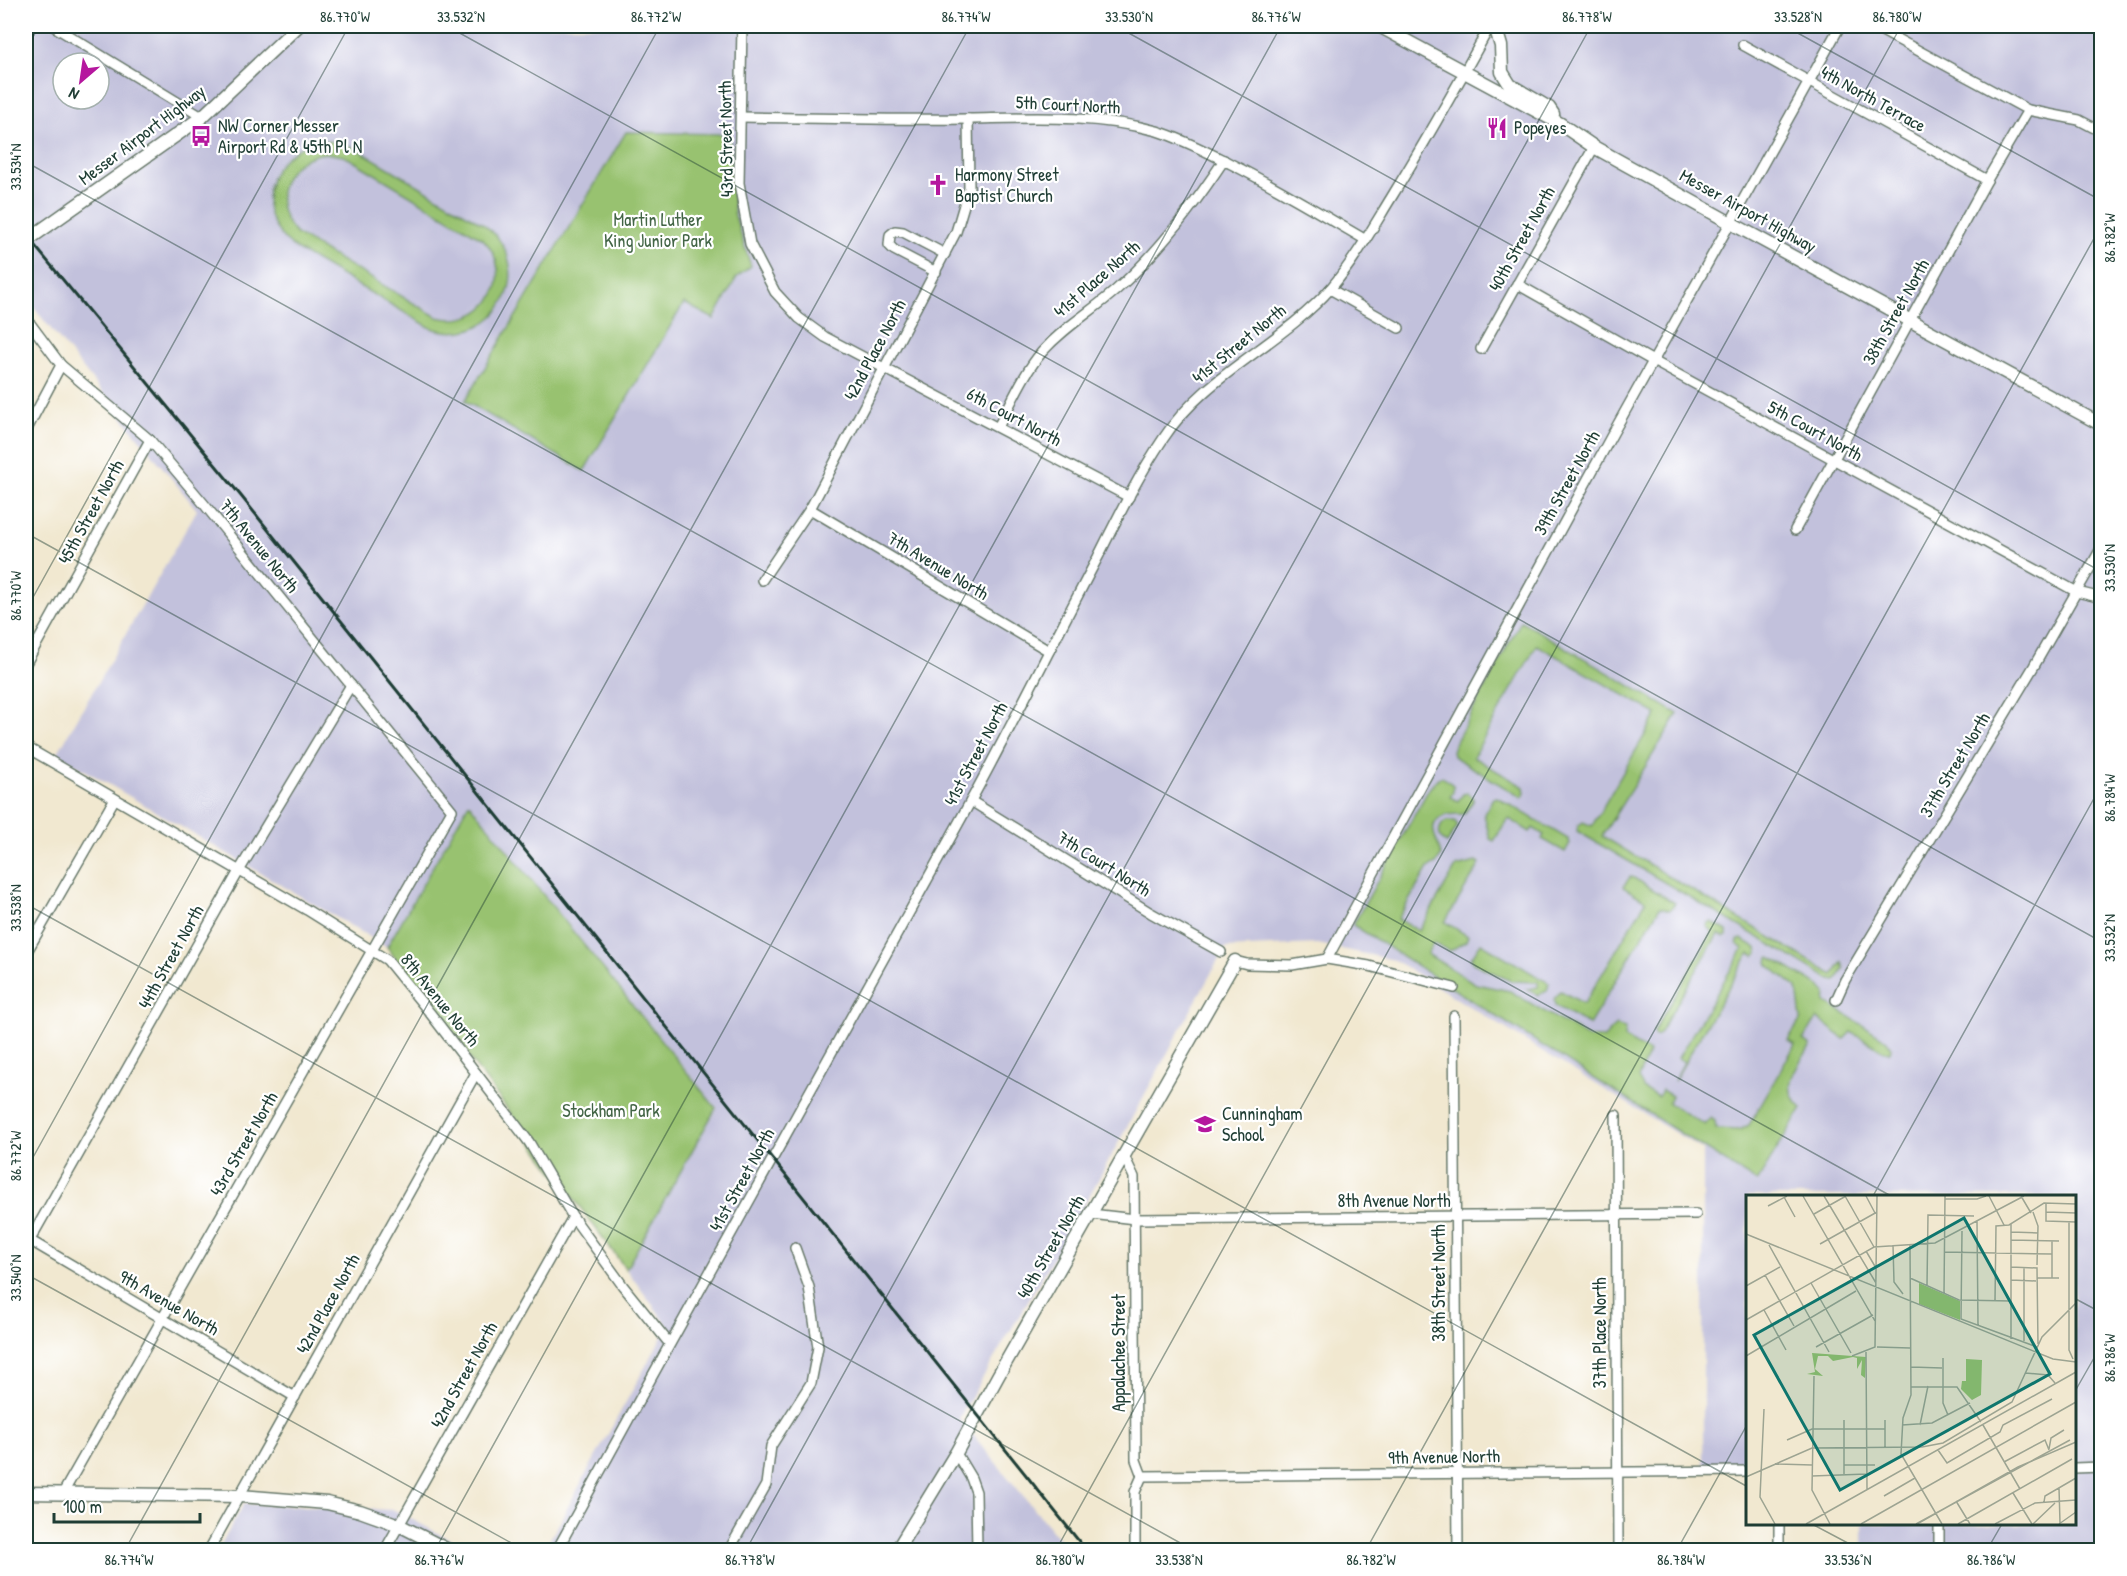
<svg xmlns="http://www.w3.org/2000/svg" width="2127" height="1576" font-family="'Patrick Hand',sans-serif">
  <rect width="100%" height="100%" fill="#fff"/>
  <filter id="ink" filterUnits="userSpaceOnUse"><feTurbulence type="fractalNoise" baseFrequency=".0167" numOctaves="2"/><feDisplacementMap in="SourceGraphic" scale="12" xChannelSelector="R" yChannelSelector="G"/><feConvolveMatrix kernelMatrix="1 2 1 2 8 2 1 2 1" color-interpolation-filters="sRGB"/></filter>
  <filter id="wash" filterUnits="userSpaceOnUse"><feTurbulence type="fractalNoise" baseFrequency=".008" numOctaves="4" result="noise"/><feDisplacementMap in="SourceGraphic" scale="24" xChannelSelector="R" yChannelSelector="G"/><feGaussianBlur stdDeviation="1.35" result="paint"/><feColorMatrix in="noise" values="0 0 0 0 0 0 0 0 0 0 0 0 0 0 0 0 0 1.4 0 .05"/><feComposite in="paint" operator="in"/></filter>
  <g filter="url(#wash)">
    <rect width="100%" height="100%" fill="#f1e8d0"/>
    <g fill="#c2c1dc" fill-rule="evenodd">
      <path d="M26 26H2101V1550H1863V1524H2074V1196H1748L1747 1465 1703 1466V1150L1394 960 1318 944 1225 948 1081 1211 959 1418 1068 1550H544L668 1326 626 1269 717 1108 470 803 387 947 57 754 197 510 26 298ZM63 63H99V99H63Z"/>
      <polygon points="244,1504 394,1510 470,1550 218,1550"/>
    </g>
    <g fill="#98c26f" stroke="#5c8052" stroke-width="1.5" fill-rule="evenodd">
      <polygon points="626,132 720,134 730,141 734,213 751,266 737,277 714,319 684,303 584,471 465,401"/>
      <path d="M321 141 340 142 357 149 483 224C541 266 500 350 431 328L296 249C248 215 264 151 321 141ZM326 153 343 156 350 159 483 239C519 277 487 330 437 317L296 234C266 202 282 158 326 153Z"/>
      <polygon points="1521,621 1678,714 1602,836 1833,975 1842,962 1844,969 1836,981 1831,980 1577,831 1578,826 1583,822 1592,826 1657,714 1537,645 1473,757 1524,787 1525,793 1522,798 1453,756 1452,751 1454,745"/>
      <path d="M1442 777 1453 785V792L1450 797 1458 801 1463 794 1468 793 1473 797V801L1464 814C1458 815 1450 813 1444 816 1423 824 1440 843 1441 856L1436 864 1428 868 1398 919 1419 931 1456 867 1476 862 1480 864 1445 922 1468 936 1466 941 1450 951 1433 943 1427 954 1476 984 1510 991 1589 1038H1604L1616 1025 1625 1028 1624 1038 1649 1052 1638 1078 1644 1089 1658 1097 1662 1090 1672 1096 1668 1103 1705 1125 1711 1118 1715 1121 1716 1129 1740 1130 1749 1125 1795 1045 1788 1040 1801 1019 1797 988 1768 965 1767 961 1770 957 1821 987 1826 993 1825 1002 1887 1040 1891 1048 1890 1052H1885L1851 1032 1844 1039 1817 1018 1803 1040 1811 1045C1798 1067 1777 1087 1802 1108L1757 1182 1353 925 1429 789 1438 778Z"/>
      <polygon points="1497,797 1568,839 1570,843 1565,852 1542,839 1544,835 1533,828 1530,832 1508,818 1494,841 1490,839 1484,814 1493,798"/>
      <polygon points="469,803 716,1108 626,1269 387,947"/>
      <path d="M1446 821H1455L1458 826 1447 843C1437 839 1437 827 1446 821Z"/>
      <polygon points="1630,877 1634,878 1675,903 1670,910 1660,907 1589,1025 1558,1007 1555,1005 1554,999 1561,991 1584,1004 1646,901 1623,887"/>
      <polygon points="1712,922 1727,931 1727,936 1724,937 1718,934 1659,1034 1655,1036 1653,1032 1713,932 1707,926 1708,923"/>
      <polygon points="1742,939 1757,948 1758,953 1755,956 1749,953 1674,1081 1684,1062 1678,1058 1743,949 1737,944 1738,940"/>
      <polygon points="1481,943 1549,983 1547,991 1538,995 1527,989 1538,987 1538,982 1511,981 1473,963 1471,958"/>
    </g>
  </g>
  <g filter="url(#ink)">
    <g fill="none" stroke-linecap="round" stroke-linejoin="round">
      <defs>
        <g id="street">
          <polyline points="53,26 202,117"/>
          <polyline points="742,26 739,183 750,244 775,292 799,318 825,337 1129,497"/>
          <polyline points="1873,26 2028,110 2079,120 2102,132"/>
          <polyline points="1743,45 1987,180"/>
          <path d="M741 117C817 118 892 120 968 119 1032 118 1094 114 1157 131 1183 139 1207 152 1231 164 1277 187 1321 214 1366 240"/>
          <polyline points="936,272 894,250 889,245 890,235 895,231 903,232 945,254"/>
          <polyline points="1517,284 1653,361 2077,592 2102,598"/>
          <polyline points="1330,289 1399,328"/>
          <polyline points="26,318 61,365 150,440 204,504 452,810 63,1493"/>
          <polyline points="1481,349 1594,147"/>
          <path d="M998 427C1012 402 1023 374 1042 352 1064 327 1091 312 1116 290 1158 253 1193 207 1224 160"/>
          <polyline points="26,431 61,365"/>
          <polyline points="810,509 1049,651"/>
          <polyline points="1795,530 1987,180 2028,110"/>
          <polyline points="762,580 810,509 956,232 969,188 968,119"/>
          <polyline points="26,663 150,440"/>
          <polyline points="26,747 307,910 387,960 430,1013 529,1142 573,1217 623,1286 669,1343"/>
          <polyline points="971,801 1151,913 1221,952"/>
          <polyline points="26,953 114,800"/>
          <polyline points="1327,959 1613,433 1840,26"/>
          <polyline points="1235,961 1247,964 1292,965 1327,959 1369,966 1454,988"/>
          <polyline points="1836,1000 1845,980 2034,666 2102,547"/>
          <polyline points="1454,1016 1458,1550"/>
          <polyline points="1616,1115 1618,1550"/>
          <polyline points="1124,1156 1134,1177 1136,1460 1142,1476 1135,1492 1135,1550"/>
          <polyline points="1091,1214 1135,1219 1696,1214"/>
          <polyline points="26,1238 295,1397"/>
          <polyline points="26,1247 239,871 351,685"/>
          <polyline points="956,1453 971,1478 976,1492 977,1550"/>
          <polyline points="2074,1468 2102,1467"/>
          <polyline points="1142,1476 1748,1471"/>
          <polyline points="1939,1524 1939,1550"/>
          <polyline points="209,1550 476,1073"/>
          <polyline points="385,1550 573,1217"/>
          <path d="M557 1550C692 1301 832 1055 968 806 1013 724 1054 640 1098 557 1118 517 1138 476 1163 439 1205 374 1281 345 1331 288 1354 261 1372 229 1391 198 1426 141 1458 84 1490 26"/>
          <polyline points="729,1550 766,1485 771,1446 811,1383 818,1347 809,1287 795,1248"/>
          <polyline points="1779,1550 1779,1524"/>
        </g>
        <g id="secondary">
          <polyline points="1379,26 1559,123 1594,147 1731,223 2102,425"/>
          <polyline points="1495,26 1501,46 1502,72 1510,85 1549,108 1553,114"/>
          <polyline points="26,241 202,117 298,26"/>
          <polyline points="26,1493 240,1496 327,1503 360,1511 399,1525 448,1550"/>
          <polyline points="897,1550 956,1453 998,1376 1235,961"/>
        </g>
      </defs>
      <use href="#street" stroke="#68796b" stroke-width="12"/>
      <use href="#secondary" stroke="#68796b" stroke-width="15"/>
      <use href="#street" stroke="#fff" stroke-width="9"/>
      <use href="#secondary" stroke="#fff" stroke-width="12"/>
      <polyline stroke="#1f3d34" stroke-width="3" points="26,235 241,496 1086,1550"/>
    </g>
  </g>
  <path fill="none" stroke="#1f3d34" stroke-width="1.5" stroke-opacity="0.45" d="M447 26 2102 942M1116 26 2102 572M1785 26 2102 201M26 50 39 26M26 162 1891 1196M26 533 1748 1487M26 610 349 26M26 904 1193 1550M26 1170 660 26M1873 1196 2102 784M26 1274 524 1550M2074 1298 2102 1313M2074 1393 2102 1344M1812 1524 1861 1550M125 1550 970 26M435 1550 1281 26M746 1550 1591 26M1056 1550 1901 26M1366 1550 2102 224M1677 1550 1748 1423M1987 1550 2002 1524"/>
  <defs>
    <symbol id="restaurant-bare" viewBox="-9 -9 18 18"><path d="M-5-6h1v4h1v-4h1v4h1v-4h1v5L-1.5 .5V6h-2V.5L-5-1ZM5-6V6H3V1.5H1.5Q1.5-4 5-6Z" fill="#b5179e" stroke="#fff" stroke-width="2.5" paint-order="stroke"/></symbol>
    <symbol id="bus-bare" viewBox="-9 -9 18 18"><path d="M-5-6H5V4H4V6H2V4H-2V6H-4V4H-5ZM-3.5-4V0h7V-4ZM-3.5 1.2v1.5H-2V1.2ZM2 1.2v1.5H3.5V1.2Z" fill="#b5179e" stroke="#fff" stroke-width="2.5" paint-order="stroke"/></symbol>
    <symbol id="church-bare" viewBox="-9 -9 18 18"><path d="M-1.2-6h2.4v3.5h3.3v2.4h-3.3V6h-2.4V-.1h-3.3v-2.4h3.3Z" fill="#b5179e" stroke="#fff" stroke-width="2.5" paint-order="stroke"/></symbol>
    <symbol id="school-bare" viewBox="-9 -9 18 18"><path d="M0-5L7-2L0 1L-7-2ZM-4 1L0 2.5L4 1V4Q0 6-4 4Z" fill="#b5179e" stroke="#fff" stroke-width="2.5" paint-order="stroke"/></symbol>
  </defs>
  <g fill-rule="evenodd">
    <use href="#restaurant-bare" x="1482" y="113" width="30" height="30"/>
    <use href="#bus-bare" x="186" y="121" width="30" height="30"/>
    <use href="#church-bare" x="923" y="170" width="30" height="30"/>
    <use href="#school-bare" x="1190" y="1109" width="30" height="30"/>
  </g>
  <g text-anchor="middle" stroke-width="4.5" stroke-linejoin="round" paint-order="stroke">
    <g font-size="18" fill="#1f3d34" stroke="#fff">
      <text transform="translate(1873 99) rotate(29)" y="6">4th North Terrace</text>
      <text transform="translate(1068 105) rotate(3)" y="6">5th Court North</text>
      <text transform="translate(142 135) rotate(-37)" y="6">Messer Airport Highway</text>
      <text transform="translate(726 139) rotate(-91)" y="6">43rd Street North</text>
      <text transform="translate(1748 211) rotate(29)" y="6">Messer Airport Highway</text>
      <text transform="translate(1522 239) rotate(-61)" y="6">40th Street North</text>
      <text transform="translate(1097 279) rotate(-41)" y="6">41st Place North</text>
      <text transform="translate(1896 312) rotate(-61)" y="6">38th Street North</text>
      <text transform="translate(1239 344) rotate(-39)" y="6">41st Street North</text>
      <text transform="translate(875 350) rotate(-62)" y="6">42nd Place North</text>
      <text transform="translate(1014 417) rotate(28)" y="6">6th Court North</text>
      <text transform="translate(1815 431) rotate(29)" y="6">5th Court North</text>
      <text transform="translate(1567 483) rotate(-61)" y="6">39th Street North</text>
      <text transform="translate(91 512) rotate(-61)" y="6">45th Street North</text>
      <text transform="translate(259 546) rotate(51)" y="6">7th Avenue North</text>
      <text transform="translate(938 566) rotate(31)" y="6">7th Avenue North</text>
      <text transform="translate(976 754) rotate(-62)" y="6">41st Street North</text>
      <text transform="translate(1955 765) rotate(-59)" y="6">37th Street North</text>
      <text transform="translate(1104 864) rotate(32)" y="6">7th Court North</text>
      <text transform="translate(171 957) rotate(-61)" y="6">44th Street North</text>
      <text transform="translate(440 1000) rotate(51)" y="6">8th Avenue North</text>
      <text transform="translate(244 1144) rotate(-60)" y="6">43rd Street North</text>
      <text transform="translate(742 1180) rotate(-61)" y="6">41st Street North</text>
      <text x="1394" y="1207">8th Avenue North</text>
      <text transform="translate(1051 1247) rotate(-60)" y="6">40th Street North</text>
      <text transform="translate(1439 1283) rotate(-90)" y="6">38th Street North</text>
      <text transform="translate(169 1303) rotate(30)" y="6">9th Avenue North</text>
      <text transform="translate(328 1304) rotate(-61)" y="6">42nd Place North</text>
      <text transform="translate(1600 1333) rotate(-90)" y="6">37th Place North</text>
      <text transform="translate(1119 1353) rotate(-90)" y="6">Appalachee Street</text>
      <text transform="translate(464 1375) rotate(-61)" y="6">42nd Street North</text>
      <text transform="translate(1444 1457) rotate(-1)" y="6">9th Avenue North</text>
    </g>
    <g font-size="18" fill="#1f3d34" stroke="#fff" text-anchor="start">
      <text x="218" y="132">NW Corner Messer<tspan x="218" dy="21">Airport Rd &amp; 45th Pl N</tspan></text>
      <text x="1514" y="134">Popeyes</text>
      <text x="955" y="181">Harmony Street<tspan x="955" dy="21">Baptist Church</tspan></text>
      <text x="1222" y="1120">Cunningham<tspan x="1222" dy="21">School</tspan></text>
    </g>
    <g font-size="18" fill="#436546" stroke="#fff">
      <text x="658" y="226">Martin Luther<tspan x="658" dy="21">King Junior Park</tspan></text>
      <text x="611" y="1117">Stockham Park</text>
    </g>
  </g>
  <g transform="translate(1746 1195)">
    <rect width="330" height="330" fill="#f1e8d0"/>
    <path d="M173 88 214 106V125L173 109ZM66 158 120 162 119 183 115 180 116 165 111 174V163L107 162 87 166 82 161H72L69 174 77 181 61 179 69 177ZM220 164 236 165 235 200 226 205 215 194 216 186H220Z" fill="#98c26f"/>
    <path fill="none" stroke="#9da492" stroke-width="1.5" d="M57 1 129 126M78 1 130 88M99 1 128 52M120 1 129 18M243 1 258 30M275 1 285 18M38 2 49 22M199 4H231L240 1M300 8V26L330 27M22 11 41 1M287 17 292 31 291 70M300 17 330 18M68 19 100 1M231 26 232 130M323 27V155L327 164M216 36 215 124 291 152M265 37 292 38M0 39 307 164 330 167M265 45 313 46M306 46V83M74 49 131 17M23 50 83 157M147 50 148 87 157 99M164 50 165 200 157 223 155 259 196 329M120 56 130 73M198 57 306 59M265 72 291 73 292 149M19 80 48 131M164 83 213 105 265 106M291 83H313M265 85 290 86M65 88 105 158M181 90 182 20 228 21M0 91 34 72M198 99 199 1M249 106 250 31 263 30 298 8 330 9M18 115 40 155M0 125 128 52 189 48 278 1M265 144V29M278 146V72M70 152 127 120M131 152 164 153M120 157 121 294M0 161 110 96M106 161 129 152 131 1M197 163V208L202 220M165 172 196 173M279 178 302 180 309 188M68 181 66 295 84 329M165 192H211L235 227M18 214 14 302 29 329M156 230 186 228 224 208M174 230 182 191M237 230 274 294M41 245 66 234H139M139 252V225M303 254 305 243 318 235M192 255 201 268 254 237 257 230 306 204M258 267 299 245 303 255M29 269 66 270M98 270H129M98 279V225M66 281 121 279M0 282 66 253 176 252 197 248 266 207 296 142 330 108M313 293 314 328M267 298 286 329M138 301 169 283M210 306 224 329M298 307 299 301 330 283M60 329 330 177M115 329 330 207M170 329 324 245M171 329 272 272 330 247M212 329 326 264M249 329 289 308 330 305M287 329 309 308M313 329 330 317"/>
    <path fill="#0f766e" fill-opacity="0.15" stroke="#0f766e" stroke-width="3" d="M218 23 304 179 94 295 8 140Z"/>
    <rect width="330" height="330" fill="none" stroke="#1f3d34" stroke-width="3"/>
  </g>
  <rect width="2127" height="1576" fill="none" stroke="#fff" stroke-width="66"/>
  <g transform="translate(81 81) rotate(209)"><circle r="28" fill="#ffffff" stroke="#a5b1ae" stroke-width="1.5"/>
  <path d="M0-4.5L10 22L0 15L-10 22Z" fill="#b5179e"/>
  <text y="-9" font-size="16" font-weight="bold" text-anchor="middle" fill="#1f3d34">N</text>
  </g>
  <path d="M54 1513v9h146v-9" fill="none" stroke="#1f3d34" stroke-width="3"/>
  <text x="63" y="1513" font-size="18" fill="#1f3d34" stroke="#ffffff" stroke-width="4.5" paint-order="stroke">100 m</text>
  <rect x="33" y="33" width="2061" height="1510" fill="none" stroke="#1f3d34" stroke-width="2"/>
  <g font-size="15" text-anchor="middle" fill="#1f3d34">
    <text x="345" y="22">86.770°W</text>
    <text x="461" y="22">33.532°N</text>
    <text x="656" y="22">86.772°W</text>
    <text x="966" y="22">86.774°W</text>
    <text x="1129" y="22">33.530°N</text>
    <text x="1276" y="22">86.776°W</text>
    <text x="1587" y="22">86.778°W</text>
    <text x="1798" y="22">33.528°N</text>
    <text x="1897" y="22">86.780°W</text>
    <text transform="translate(16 167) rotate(-90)" y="5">33.534°N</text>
    <text transform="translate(2110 238) rotate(-90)" y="5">86.782°W</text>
    <text transform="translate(2110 568) rotate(-90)" y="5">33.530°N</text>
    <text transform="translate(16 596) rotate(-90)" y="5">86.770°W</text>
    <text transform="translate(2110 798) rotate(-90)" y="5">86.784°W</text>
    <text transform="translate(16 908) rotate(-90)" y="5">33.538°N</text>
    <text transform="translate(2110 938) rotate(-90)" y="5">33.532°N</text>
    <text transform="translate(16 1156) rotate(-90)" y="5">86.772°W</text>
    <text transform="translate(16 1278) rotate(-90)" y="5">33.540°N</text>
    <text transform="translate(2110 1358) rotate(-90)" y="5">86.786°W</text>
    <text x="129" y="1565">86.774°W</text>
    <text x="439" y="1565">86.776°W</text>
    <text x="750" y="1565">86.778°W</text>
    <text x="1060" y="1565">86.780°W</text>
    <text x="1179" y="1565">33.538°N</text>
    <text x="1371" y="1565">86.782°W</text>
    <text x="1681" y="1565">86.784°W</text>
    <text x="1848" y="1565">33.536°N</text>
    <text x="1991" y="1565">86.786°W</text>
  </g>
</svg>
